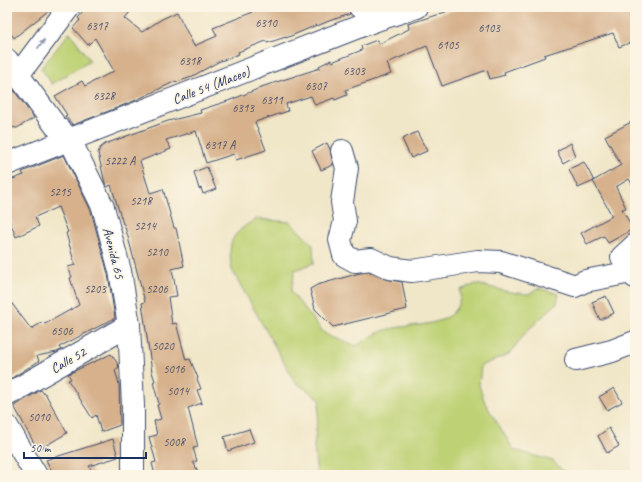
<svg xmlns="http://www.w3.org/2000/svg" width="642" height="482" font-family="Caveat,sans-serif">
  <rect width="100%" height="100%" fill="#fcf5e5"/>
  <filter id="ink" filterUnits="userSpaceOnUse"><feTurbulence type="fractalNoise" baseFrequency=".025" numOctaves="2"/><feDisplacementMap in="SourceGraphic" scale="8" xChannelSelector="R" yChannelSelector="G"/><feConvolveMatrix kernelMatrix="1 2 1 2 8 2 1 2 1" color-interpolation-filters="sRGB"/></filter>
  <filter id="wash" filterUnits="userSpaceOnUse"><feTurbulence type="fractalNoise" baseFrequency=".012" numOctaves="4" result="noise"/><feDisplacementMap in="SourceGraphic" scale="16" xChannelSelector="R" yChannelSelector="G"/><feGaussianBlur stdDeviation="0.9" result="paint"/><feColorMatrix in="noise" values="0 0 0 0 0 0 0 0 0 0 0 0 0 0 0 0 0 1.4 0 .05"/><feComposite in="paint" operator="in"/></filter>
  <g filter="url(#wash)">
    <rect width="100%" height="100%" fill="#f0e6c8"/>
    <g fill="#bed174" stroke="#6c8069">
      <polygon points="70,32 90,61 52,84 41,68"/>
      <path d="M256 219 290 222 313 245 314 263 295 270 291 292 324 333 356 346C365 341 374 334 383 331 406 322 450 331 459 302 461 299 460 294 460 290L476 284 510 292 529 294 538 288 559 294 557 303 527 331 509 354 481 366 479 385 485 403 514 450 553 461 567 475H317L314 446 320 399 295 382 232 270C227 241 231 234 256 219Z"/>
    </g>
    <g id="blocks">
      <g fill="#d6b18c">
        <polygon points="7,7 53,7 14,38 7,28"/>
        <polygon points="87,7 134,7 125,18 142,32 162,19 177,12 194,46 217,36 213,28 253,12 251,7 348,7 350,14 329,21 317,26 317,25 286,38 286,37 267,43 266,41 238,52 239,54 218,62 189,78 177,82 176,81 134,101 73,125 65,116 67,115 55,96 82,81 85,86 114,71 95,38 88,45 73,28 80,20 78,18"/>
        <polygon points="461,7 635,7 635,37 631,38 632,42 619,47 613,33 544,55 545,57 504,72 505,75 490,79 487,70 442,86 427,46 387,63 391,74 345,90 347,95 335,100 334,98 315,105 311,96 286,104 288,111 255,122 266,150 236,160 234,154 206,163 196,131 166,140 171,149 140,161 150,193 163,189 174,228 176,228 184,266 172,269 177,296 168,297 172,324 176,323 186,360 190,359 198,378 197,379 201,389 197,390 202,403 188,408 198,447 193,448 197,461 193,462 200,475 155,475 152,463 156,462 149,437 157,435 154,421 161,419 157,405 159,404 153,382 155,381 152,372 142,303 145,302 128,237 124,224 123,224 111,185 107,187 105,183 98,153 100,148 105,144 168,121 201,113 200,110 228,101 258,89 258,88 320,68 319,66 331,60 332,62 362,50 361,46 377,40 379,44 409,29 408,24"/>
        <polygon points="7,81 34,118 17,128 7,127"/>
        <polygon points="635,120 635,189 629,179 616,187 626,208 622,209 633,229 608,243 604,236 587,244 581,233 612,216 593,181 621,165 605,136"/>
        <polygon points="417,132 427,151 411,158 402,139"/>
        <polygon points="327,143 330,149 333,165 321,170 312,151"/>
        <polygon points="570,143 575,156 563,163 557,151"/>
        <polygon points="64,155 91,211 108,274 115,318 59,347 61,350 57,352 37,356 39,361 7,381 7,297 31,329 43,322 45,324 79,305 70,278 72,277 68,267 75,265 66,233 68,232 58,207 35,217 39,226 16,237 7,214 7,181 24,175 22,172"/>
        <polygon points="584,162 594,181 578,188 569,169"/>
        <polygon points="207,167 216,189 203,194 201,188 199,189 194,172"/>
        <polygon points="369,272 385,279 402,282 407,309 333,327 315,309 310,289 317,285 360,273"/>
        <polygon points="606,296 614,313 600,320 592,302"/>
        <polygon points="111,354 118,364 119,367 115,370 119,384 120,425 101,432 96,415 92,418 68,380 71,379 68,374"/>
        <polygon points="614,388 622,402 607,410 599,397"/>
        <polygon points="41,390 44,394 45,393 67,433 40,449 37,444 35,445 14,406"/>
        <polygon points="609,428 619,446 607,453 598,436"/>
        <polygon points="249,429 254,442 228,451 224,437"/>
        <polygon points="113,439 118,457 89,466 94,475 54,475 46,460"/>
      </g>
    </g>
  </g>
  <g filter="url(#ink)">
    <use href="#blocks" fill-opacity="0" stroke="#3b4a6e" stroke-width="1"/>
    <g fill="none" stroke-linecap="round" stroke-linejoin="round">
      <defs>
        <g id="minor">
          <polyline points="360,7 376,20"/>
          <polyline points="7,60 55,125 70,140 103,207 120,271 129,325 133,405 133,475"/>
          <polyline points="18,75 69,7"/>
          <polyline points="342,151 347,168 342,202 345,221 340,240 344,255 355,261 371,259 390,268 412,271 478,261 501,262 575,286 585,281 631,272"/>
          <polyline points="635,245 622,257 635,277"/>
          <polyline points="576,360 612,351 635,342"/>
          <polyline points="7,395 129,325"/>
          <polyline points="7,426 36,475"/>
        </g>
        <polyline id="major" points="7,164 376,20 416,7"/>
      </defs>
      <use href="#minor" stroke="#3b4a6e" stroke-width="24"/>
      <use href="#major" stroke="#3b4a6e" stroke-width="24"/>
      <use href="#minor" stroke="#fff" stroke-width="22"/>
      <use href="#major" stroke="#fff" stroke-width="22"/>
    </g>
    <defs><path id="oneway-solid" d="M-6-.8H1V-3.2L6.5 0L1 3.2V.8H-6Z"/></defs>
    <use fill="#8d97ae" href="#oneway-solid" transform="translate(41 44) rotate(-53)"/>
  </g>
  <g text-anchor="middle" stroke-width="3.5" stroke-linejoin="round" paint-order="stroke">
    <g font-size="12" fill="#4a506a">
      <text x="266" y="27">6310</text>
      <text x="97" y="30">6317</text>
      <text x="489" y="32">6103</text>
      <text x="448" y="49">6105</text>
      <text x="190" y="65">6318</text>
      <text x="354" y="75">6303</text>
      <text x="316" y="90">6307</text>
      <text x="104" y="100">6328</text>
      <text x="272" y="104">6311</text>
      <text x="243" y="112">6313</text>
      <text x="220" y="149">6317 A</text>
      <text x="120" y="165">5222 A</text>
      <text x="60" y="196">5215</text>
      <text x="141" y="205">5218</text>
      <text x="145" y="230">5214</text>
      <text x="157" y="256">5210</text>
      <text x="95" y="293">5203</text>
      <text x="157" y="293">5206</text>
      <text x="62" y="335">6506</text>
      <text x="163" y="350">5020</text>
      <text x="174" y="373">5016</text>
      <text x="178" y="395">5014</text>
      <text x="39" y="421">5010</text>
      <text x="174" y="446">5008</text>
    </g>
    <g font-size="14" fill="#1b2f5e" stroke="#fcf5e5">
      <text transform="translate(211 85) rotate(-21)" y="5">Calle 54 (Maceo)</text>
      <text transform="translate(114 253) rotate(76)" y="5">Avenida 65</text>
      <text transform="translate(68 360) rotate(-30)" y="5">Calle 52</text>
    </g>
  </g>
  <rect width="642" height="482" fill="none" stroke="#fcf5e5" stroke-width="24"/>
  <path d="M24 452v6h122v-6" fill="none" stroke="#1b2f5e" stroke-width="2"/>
  <text x="30" y="452" font-size="12" fill="#1b2f5e" stroke="#fcf5e5" stroke-width="3" paint-order="stroke">50 m</text>
</svg>
